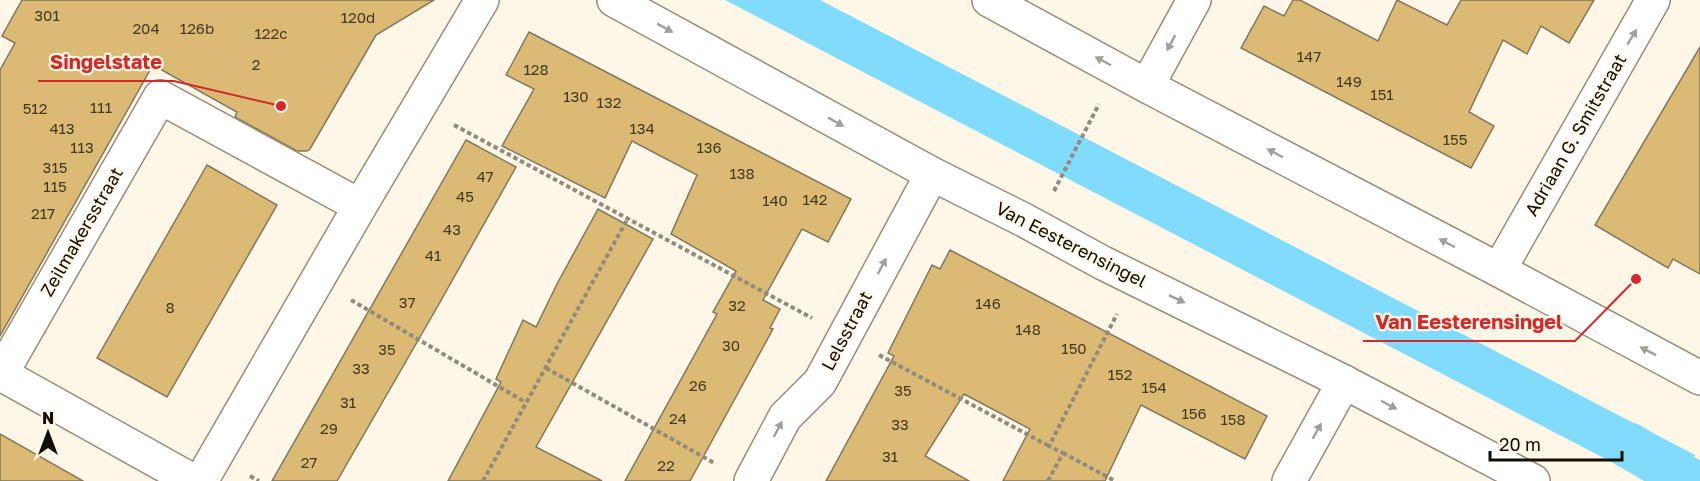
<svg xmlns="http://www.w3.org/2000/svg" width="1700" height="481" font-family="'Golos Text',sans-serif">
  <rect width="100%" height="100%" fill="#fef7e8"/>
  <polygon fill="#81dcfb" points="725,0 820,0 1695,455 1680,481 1648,481"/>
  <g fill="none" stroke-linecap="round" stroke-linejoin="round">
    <polyline stroke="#81dcfb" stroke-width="46" points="1628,445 1690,481"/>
  </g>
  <g fill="#dbba74" stroke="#817760" stroke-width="1.5">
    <polygon points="22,0 434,0 376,35 310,149 307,151 297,151 235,117 237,112 153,65 0,336 0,70 15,43 2,36"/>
    <polygon points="1293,0 1300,0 1378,41 1397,0 1447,25 1461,0 1594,0 1569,43 1541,26 1527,54 1503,40 1469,112 1494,126 1471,168 1241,48 1264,6 1284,16"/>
    <polygon points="529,32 851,199 828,242 802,229 763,300 780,309 770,328 773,329 690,481 625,481 717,314 713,312 736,271 671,234 697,175 632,141 605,198 502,146 534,89 506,75"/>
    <polygon points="1700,47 1700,274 1673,259 1668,268 1595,225"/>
    <polygon points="466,140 516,167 439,304 337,481 272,481"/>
    <polygon points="207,165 277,205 167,397 97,358"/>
    <polygon points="598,209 653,239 536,447 602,481 448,481 501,382 496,379 523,320 536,327 558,282"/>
    <polygon points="950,250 1267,416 1245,459 1141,405 1105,481 1003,481 1030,429 964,394 925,456 969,481 826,481 894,356 888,353 932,265 940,269"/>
    <polygon points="0,434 83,481 0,481"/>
  </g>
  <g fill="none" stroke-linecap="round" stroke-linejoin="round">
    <defs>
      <g id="minor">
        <polyline points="1147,86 1194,0"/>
        <polyline points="1499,270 1653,0"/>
        <polyline points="193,481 1,374 160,97 360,206"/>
        <polyline points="201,481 360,206 482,0"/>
        <polyline points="751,481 785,417 820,382 932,174"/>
        <polyline points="1289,481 1344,382"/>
      </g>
      <g id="tertiary">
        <polyline points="614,0 932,174 1024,220 1103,263 1344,382 1533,481"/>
        <polyline points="989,0 1147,86 1499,270 1700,378"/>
      </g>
    </defs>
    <use href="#minor" stroke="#988d76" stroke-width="36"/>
    <use href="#tertiary" stroke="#988d76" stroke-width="36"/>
    <g stroke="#918b7f" stroke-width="4" stroke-dasharray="4.5 3" stroke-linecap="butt">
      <polyline points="454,125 812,318"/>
      <polyline points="1054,191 1099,104"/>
      <polyline points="351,300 525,402"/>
      <polyline points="879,355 1049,446"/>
      <polyline points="546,368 716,464"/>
      <polyline points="1063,453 1115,481"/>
      <polyline points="250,476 259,481"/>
      <polyline points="483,481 628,218"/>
      <polyline points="1048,481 1063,453 1049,446 1117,314"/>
    </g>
    <use href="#minor" stroke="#fff" stroke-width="33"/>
    <use href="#tertiary" stroke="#fff" stroke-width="33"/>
  </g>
  <defs><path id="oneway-solid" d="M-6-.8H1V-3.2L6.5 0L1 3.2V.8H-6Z" transform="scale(1.5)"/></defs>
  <g fill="#a09f9b">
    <use href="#oneway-solid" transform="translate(665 28) rotate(29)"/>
    <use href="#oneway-solid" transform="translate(1632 37) rotate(-59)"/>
    <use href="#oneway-solid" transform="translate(1171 43) rotate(118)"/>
    <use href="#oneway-solid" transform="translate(1103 61) rotate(-152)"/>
    <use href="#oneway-solid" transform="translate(836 122) rotate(29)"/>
    <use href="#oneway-solid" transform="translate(1275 153) rotate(-152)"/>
    <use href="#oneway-solid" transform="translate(1447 243) rotate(-152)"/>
    <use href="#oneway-solid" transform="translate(882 266) rotate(-62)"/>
    <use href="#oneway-solid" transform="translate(1177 299) rotate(26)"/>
    <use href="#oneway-solid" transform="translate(1648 351) rotate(-153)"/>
    <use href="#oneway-solid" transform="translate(1389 405) rotate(28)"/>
    <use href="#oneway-solid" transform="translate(778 429) rotate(-62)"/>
    <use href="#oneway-solid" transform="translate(1317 431) rotate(-61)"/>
  </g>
  <g text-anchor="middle" stroke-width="4.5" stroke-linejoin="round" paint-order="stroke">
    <g font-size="15" fill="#443922">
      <text x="47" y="21">301</text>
      <text x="358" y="23">120d</text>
      <text x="146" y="34">204</text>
      <text x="197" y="34">126b</text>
      <text x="271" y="39">122c</text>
      <text x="1309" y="62">147</text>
      <text x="256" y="70">2</text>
      <text x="536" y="75">128</text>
      <text x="1349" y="87">149</text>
      <text x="1382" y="100">151</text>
      <text x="576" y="102">130</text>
      <text x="609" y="108">132</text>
      <text x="101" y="113">111</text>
      <text x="35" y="114">512</text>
      <text x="62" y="134">413</text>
      <text x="642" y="134">134</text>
      <text x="1455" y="145">155</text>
      <text x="82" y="153">113</text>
      <text x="709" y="153">136</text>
      <text x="55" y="173">315</text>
      <text x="742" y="179">138</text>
      <text x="485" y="182">47</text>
      <text x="55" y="192">115</text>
      <text x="465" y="202">45</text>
      <text x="815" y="205">142</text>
      <text x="775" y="206">140</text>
      <text x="43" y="219">217</text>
      <text x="452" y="235">43</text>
      <text x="433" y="261">41</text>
      <text x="407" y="308">37</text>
      <text x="988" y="309">146</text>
      <text x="737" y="311">32</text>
      <text x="170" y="313">8</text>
      <text x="1028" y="335">148</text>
      <text x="731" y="351">30</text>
      <text x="1074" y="354">150</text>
      <text x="387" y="355">35</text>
      <text x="361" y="374">33</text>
      <text x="1120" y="380">152</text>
      <text x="698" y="391">26</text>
      <text x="1154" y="393">154</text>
      <text x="903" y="396">35</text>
      <text x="348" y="408">31</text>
      <text x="1194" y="419">156</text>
      <text x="678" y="424">24</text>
      <text x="1233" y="425">158</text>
      <text x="900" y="430">33</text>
      <text x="329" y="434">29</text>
      <text x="890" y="462">31</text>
      <text x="309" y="468">27</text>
      <text x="666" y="471">22</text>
    </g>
    <g font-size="18" fill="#120e06" stroke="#fef7e8">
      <text transform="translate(1576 135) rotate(-60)" y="6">Adriaan G. Smitstraat</text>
      <text transform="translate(82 232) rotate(-60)" y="6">Zeilmakersstraat</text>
      <text transform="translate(1071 245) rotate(27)" y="6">Van Eesterensingel</text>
      <text transform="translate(847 331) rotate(-62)" y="6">Lelsstraat</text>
    </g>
  </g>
  <path fill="none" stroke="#d62828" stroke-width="2" d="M281 106L174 81H38M1636 279L1575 341H1363"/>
  <g fill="#d62828" stroke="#fef7e8" stroke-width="2">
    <circle cx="281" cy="106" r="6"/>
    <circle cx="1636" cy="279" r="6"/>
  </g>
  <g font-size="20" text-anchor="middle" font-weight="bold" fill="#d62828" stroke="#fef7e8" stroke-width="4.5" stroke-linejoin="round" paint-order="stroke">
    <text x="106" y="69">Singelstate</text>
    <text x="1469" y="329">Van Eesterensingel</text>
  </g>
  <g transform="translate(48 433)" stroke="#fef7e8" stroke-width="4.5" paint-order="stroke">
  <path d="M0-4.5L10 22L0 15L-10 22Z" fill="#120e06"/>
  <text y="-9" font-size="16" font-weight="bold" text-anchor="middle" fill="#120e06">N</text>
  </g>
  <path d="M1490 451v9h132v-9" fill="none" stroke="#120e06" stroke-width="3"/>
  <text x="1499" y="451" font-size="18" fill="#120e06" stroke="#fef7e8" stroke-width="4.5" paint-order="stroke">20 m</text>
</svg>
